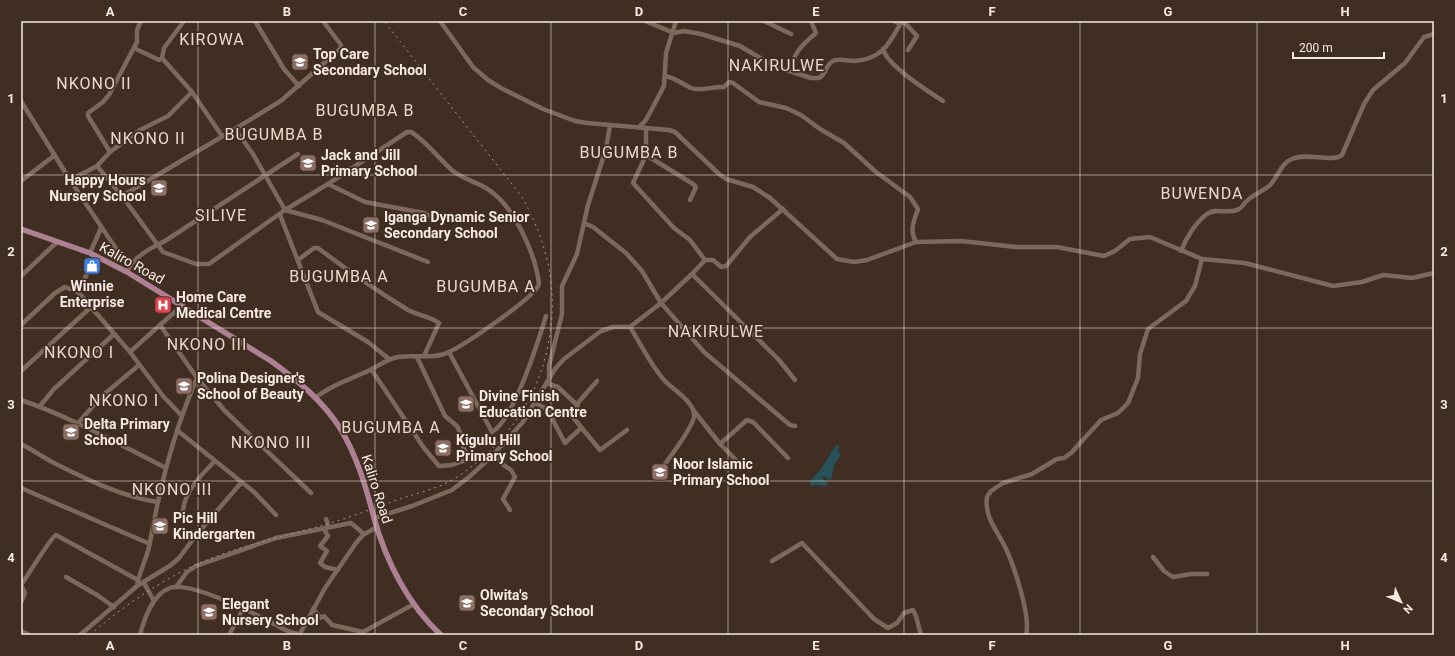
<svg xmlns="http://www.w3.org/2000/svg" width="1455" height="656" font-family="Roboto,sans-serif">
  <rect width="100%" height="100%" fill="#402e23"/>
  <polygon fill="#275259" points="836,445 839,446 838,451 841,455 833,466 835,467 832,473 832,478 829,480 824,476 822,478 828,483 825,487 820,485 812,486 809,483 821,469"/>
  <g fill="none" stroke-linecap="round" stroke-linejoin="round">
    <g stroke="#7d695c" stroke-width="4.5">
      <polyline points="184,21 164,48 162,58 192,92 222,136"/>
      <polyline points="255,21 284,69 299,86"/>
      <polyline points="440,21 473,67 488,80 501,88 543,109 575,121 587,123 669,130 675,132 719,174 726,179 753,187 770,198 837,259 854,262 867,260 916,242 961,241 1016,247 1057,247 1104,256 1115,251 1130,239 1150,237 1202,259 1245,263 1333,286 1362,282 1383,275 1412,278 1434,273"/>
      <path d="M645 21 674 33 684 31 701 34 740 46 774 66 811 78H819C827 74 825 65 833 61 839 58 847 61 854 61 883 59 889 44 902 21"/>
      <polyline points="764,21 791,34"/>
      <polyline points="894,21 900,24 904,22 917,36 908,50"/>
      <polyline points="134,48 159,60 162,58"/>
      <path d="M883 49C886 65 929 92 943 101"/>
      <path d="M791 71C792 54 803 44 816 33L811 21"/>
      <path d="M665 76C676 78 682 84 691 88 701 92 713 86 724 87L729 82 733 83 759 102 786 108 801 115 820 129 844 143 876 172 910 197 918 209C914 221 909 230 916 242"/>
      <polyline points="21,101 70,180 129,268"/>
      <polyline points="639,127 646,120 664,86 666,53 676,21"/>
      <polyline points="646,128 646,155 633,183 674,228 690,240 705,260"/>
      <polyline points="235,129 282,100 340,49 341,45 323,21"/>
      <polyline points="110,152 88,116 88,113 103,102 109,95 137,42 137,30 141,21"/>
      <polyline points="646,155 693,184 696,187 690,200"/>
      <polyline points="97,166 122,196 163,252 196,264 209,264 285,210 328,184 365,202 424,213 435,219"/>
      <polyline points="70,180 97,166 110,152 140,130 168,116 192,92"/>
      <polyline points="21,181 55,155"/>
      <polyline points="122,196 235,129 253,154 285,210 322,220 428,262"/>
      <polyline points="280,215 318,312 368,342 389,359"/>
      <polyline points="584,223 593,227 626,253 642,271 661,303 704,352 790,425 795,426"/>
      <path d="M1181 251C1186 238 1196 222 1207 214 1217 207 1229 215 1239 209 1243 207 1244 202 1248 200 1254 194 1264 191 1270 185 1278 177 1281 163 1292 159 1307 152 1332 163 1342 155L1364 104 1373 90 1405 63 1424 37 1434 34"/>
      <polyline points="90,253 101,228"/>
      <path d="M298 260 314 248H318C347 270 377 291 408 310 417 315 432 317 439 323L424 356"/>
      <path d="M127 272C132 258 152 247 165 241L298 154"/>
      <polyline points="692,274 779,360 795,380"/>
      <polyline points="21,276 57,242"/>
      <polyline points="78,292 96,256"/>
      <polyline points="183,305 160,325 197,378 225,411 311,493"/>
      <polyline points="21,325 55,293 65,287 78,292 130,352 163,396 181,415"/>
      <path d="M630 327C641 344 652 368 666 382 674 390 696 403 694 417 692 429 671 455 663 467"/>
      <polyline points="130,352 160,325"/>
      <path d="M449 352 492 432C514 420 538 342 546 316"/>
      <polyline points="371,369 424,448 439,466 452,465 469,459 463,447 463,439 457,426 445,416 417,357"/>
      <polyline points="21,371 91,307"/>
      <polyline points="549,378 549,366 562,314 562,286 577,254 588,205 606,149 610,125"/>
      <polyline points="546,383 558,387 578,406 571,415 600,450 627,430"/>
      <path d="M316 397C333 384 351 379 370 370 380 365 387 359 398 357 414 354 434 360 449 352 464 345 536 297 539 284 536 256 516 211 493 193 482 183 466 181 453 171 440 160 424 139 411 132H407L328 184"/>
      <path d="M21 400C71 417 118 444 166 468"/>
      <polyline points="535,403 547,409 565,443 581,428"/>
      <polyline points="577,404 597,381"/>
      <polyline points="40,406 54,389 114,334"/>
      <polyline points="694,411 720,444"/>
      <polyline points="78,423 101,397 139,365"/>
      <polyline points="178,431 254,492 276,515"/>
      <path d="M21 444C33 450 44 458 56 464 88 480 123 497 158 502"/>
      <polyline points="495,453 502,464 511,470 515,477 503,499 510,510"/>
      <polyline points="743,467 720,444 747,420 753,422 788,458"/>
      <polyline points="21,488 150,544"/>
      <path d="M183 510C185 491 202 474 215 461"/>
      <polyline points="374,518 412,506 452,490 469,477 492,456 523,422 555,369 564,359 601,331 613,327 630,327 661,303 692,274 705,260 713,260 721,267 726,266 750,237 783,209"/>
      <polyline points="326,519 328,524 325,531 328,536 320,546 327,551 320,563 325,567 338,570"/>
      <polyline points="1153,557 1164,571 1173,577 1191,574 1207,574"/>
      <polyline points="772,561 802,543 874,619 888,628 897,623 904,613 913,610 916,616 921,635"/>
      <polyline points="66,577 97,595 114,607"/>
      <polyline points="144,583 154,601"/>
      <path d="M137 586C139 571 148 557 150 542 160 486 174 430 197 378"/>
      <polyline points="176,587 187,572 196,566 276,538 351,523 364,534"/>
      <path d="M21 602 25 593 21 585C27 577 51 537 56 535L138 580"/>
      <polyline points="313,609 321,618 324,616 332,625 363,632 414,604"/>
      <polyline points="21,631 28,634"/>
      <polyline points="80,635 137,586 171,565 179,558 197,534 241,483"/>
      <path d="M140 635C144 619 153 594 170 588 188 581 249 611 267 620 278 626 288 633 300 634L325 588 356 543 363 535 377 527"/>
      <polyline points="229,635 243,609"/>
      <path d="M1026 635C1031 617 1015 569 1007 551 999 532 984 519 987 497L991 491 1003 483 1032 474 1057 459 1064 458 1071 453 1101 420 1118 413 1128 403 1138 378 1140 354 1148 329 1186 301 1195 286 1202 259"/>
    </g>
    <path stroke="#ae8093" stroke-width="5.5" d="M21 229 90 253 127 272 271 361C297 380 322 400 340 428 357 456 366 487 374 518 386 561 408 605 441 635"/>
    <path stroke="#a4958c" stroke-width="1" stroke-dasharray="2 4" stroke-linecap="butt" d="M90 635C122 607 157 583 195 565 237 546 283 537 327 524 352 517 376 507 400 499 420 492 442 488 460 475 503 446 534 404 546 354 560 296 550 248 522 197L384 21"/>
  </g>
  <path fill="none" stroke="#f7ebe4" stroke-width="1" stroke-opacity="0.55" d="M198 21V635M375 21V635M551 21V635M728 21V635M904 21V635M1080 21V635M1257 21V635M21 175H1434M21 328H1434M21 481H1434"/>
  <defs>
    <symbol id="school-square" viewBox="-11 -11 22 22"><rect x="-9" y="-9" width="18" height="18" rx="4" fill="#8d6e63" stroke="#402e23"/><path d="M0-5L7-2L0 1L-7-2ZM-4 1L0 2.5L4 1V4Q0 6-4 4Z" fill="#fff"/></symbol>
    <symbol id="shop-square" viewBox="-11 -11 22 22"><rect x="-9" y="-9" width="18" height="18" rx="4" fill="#3f7fe0" stroke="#402e23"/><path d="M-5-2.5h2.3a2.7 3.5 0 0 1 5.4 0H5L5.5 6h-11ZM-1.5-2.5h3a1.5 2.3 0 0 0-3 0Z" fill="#fff"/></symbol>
    <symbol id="hospital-square" viewBox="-11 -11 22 22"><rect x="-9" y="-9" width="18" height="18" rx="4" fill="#e0444e" stroke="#402e23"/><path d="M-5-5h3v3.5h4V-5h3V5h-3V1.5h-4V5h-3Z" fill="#fff"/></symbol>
  </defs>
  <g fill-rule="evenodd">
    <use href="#school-square" x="290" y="52" width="20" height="20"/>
    <use href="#school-square" x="298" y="153" width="20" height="20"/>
    <use href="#school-square" x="149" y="178" width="20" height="20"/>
    <use href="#school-square" x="361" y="215" width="20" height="20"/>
    <use href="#shop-square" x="82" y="256" width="20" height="20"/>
    <use href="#hospital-square" x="153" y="295" width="20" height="20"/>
    <use href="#school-square" x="174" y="376" width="20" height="20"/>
    <use href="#school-square" x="456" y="394" width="20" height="20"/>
    <use href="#school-square" x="61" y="422" width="20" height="20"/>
    <use href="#school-square" x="433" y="438" width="20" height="20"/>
    <use href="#school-square" x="650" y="462" width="20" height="20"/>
    <use href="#school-square" x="150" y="516" width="20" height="20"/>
    <use href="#school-square" x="457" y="593" width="20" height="20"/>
    <use href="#school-square" x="199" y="602" width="20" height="20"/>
  </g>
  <g text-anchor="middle" stroke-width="3.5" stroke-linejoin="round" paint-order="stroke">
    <g font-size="14" font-weight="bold" fill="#f7ebe4" stroke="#402e23" text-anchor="start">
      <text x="313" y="59">Top Care<tspan x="313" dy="16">Secondary School</tspan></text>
      <text x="321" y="160">Jack and Jill<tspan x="321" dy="16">Primary School</tspan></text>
      <text x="146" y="185" text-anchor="end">Happy Hours<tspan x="146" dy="16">Nursery School</tspan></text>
      <text x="384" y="222">Iganga Dynamic Senior<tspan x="384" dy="16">Secondary School</tspan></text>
      <text x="92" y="291" text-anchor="middle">Winnie<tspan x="92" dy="16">Enterprise</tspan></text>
      <text x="176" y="302">Home Care<tspan x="176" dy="16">Medical Centre</tspan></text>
      <text x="197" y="383">Polina Designer's<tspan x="197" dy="16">School of Beauty</tspan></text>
      <text x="479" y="401">Divine Finish<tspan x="479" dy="16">Education Centre</tspan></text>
      <text x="84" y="429">Delta Primary<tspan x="84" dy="16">School</tspan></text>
      <text x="456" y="445">Kigulu Hill<tspan x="456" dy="16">Primary School</tspan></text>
      <text x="673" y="469">Noor Islamic<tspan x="673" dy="16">Primary School</tspan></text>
      <text x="173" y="523">Pic Hill<tspan x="173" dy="16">Kindergarten</tspan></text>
      <text x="480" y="600">Olwita's<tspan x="480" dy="16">Secondary School</tspan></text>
      <text x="222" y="609">Elegant<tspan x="222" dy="16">Nursery School</tspan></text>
    </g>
    <g font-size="14" fill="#f7ebe4" stroke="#402e23">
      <text transform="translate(132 263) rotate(29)" y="5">Kaliro Road</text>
      <text transform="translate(377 489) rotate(72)" y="5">Kaliro Road</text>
    </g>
    <g font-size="16" letter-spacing="1" fill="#eed7c8" stroke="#402e23">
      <text x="212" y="45">KIROWA</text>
      <text x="777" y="71">NAKIRULWE</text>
      <text x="94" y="89">NKONO II</text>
      <text x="365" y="116">BUGUMBA B</text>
      <text x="274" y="140">BUGUMBA B</text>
      <text x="148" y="144">NKONO II</text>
      <text x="629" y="158">BUGUMBA B</text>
      <text x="1202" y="199">BUWENDA</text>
      <text x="221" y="221">SILIVE</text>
      <text x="339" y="282">BUGUMBA A</text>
      <text x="486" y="292">BUGUMBA A</text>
      <text x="716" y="337">NAKIRULWE</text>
      <text x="207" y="350">NKONO III</text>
      <text x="79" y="358">NKONO I</text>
      <text x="124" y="406">NKONO I</text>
      <text x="391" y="433">BUGUMBA A</text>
      <text x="271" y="448">NKONO III</text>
      <text x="172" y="495">NKONO III</text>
    </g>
  </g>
  <rect width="1455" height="656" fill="none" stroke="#402e23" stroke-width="44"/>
  <g transform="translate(1401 602) rotate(134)" stroke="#402e23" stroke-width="3" paint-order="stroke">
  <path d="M0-3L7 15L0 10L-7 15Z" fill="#f7ebe4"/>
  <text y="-6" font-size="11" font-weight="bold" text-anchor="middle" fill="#f7ebe4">N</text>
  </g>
  <path d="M1293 52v6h91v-6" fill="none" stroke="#f7ebe4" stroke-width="2"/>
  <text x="1299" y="52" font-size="12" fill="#f7ebe4" stroke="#402e23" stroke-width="3" paint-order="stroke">200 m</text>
  <rect x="22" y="22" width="1411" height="612" fill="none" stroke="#f7ebe4" stroke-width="1.5"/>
  <g font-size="13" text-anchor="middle" font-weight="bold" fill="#f7ebe4">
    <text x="110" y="16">A</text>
    <text x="287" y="16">B</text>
    <text x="463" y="16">C</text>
    <text x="639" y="16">D</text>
    <text x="816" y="16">E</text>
    <text x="992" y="16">F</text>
    <text x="1168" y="16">G</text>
    <text x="1345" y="16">H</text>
    <text x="11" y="103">1</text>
    <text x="1444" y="103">1</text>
    <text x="11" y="256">2</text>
    <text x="1444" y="256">2</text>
    <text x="11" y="409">3</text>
    <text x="1444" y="409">3</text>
    <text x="11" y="562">4</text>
    <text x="1444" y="562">4</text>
    <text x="110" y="650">A</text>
    <text x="287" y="650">B</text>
    <text x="463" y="650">C</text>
    <text x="639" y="650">D</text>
    <text x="816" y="650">E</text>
    <text x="992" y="650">F</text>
    <text x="1168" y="650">G</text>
    <text x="1345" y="650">H</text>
  </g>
</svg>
